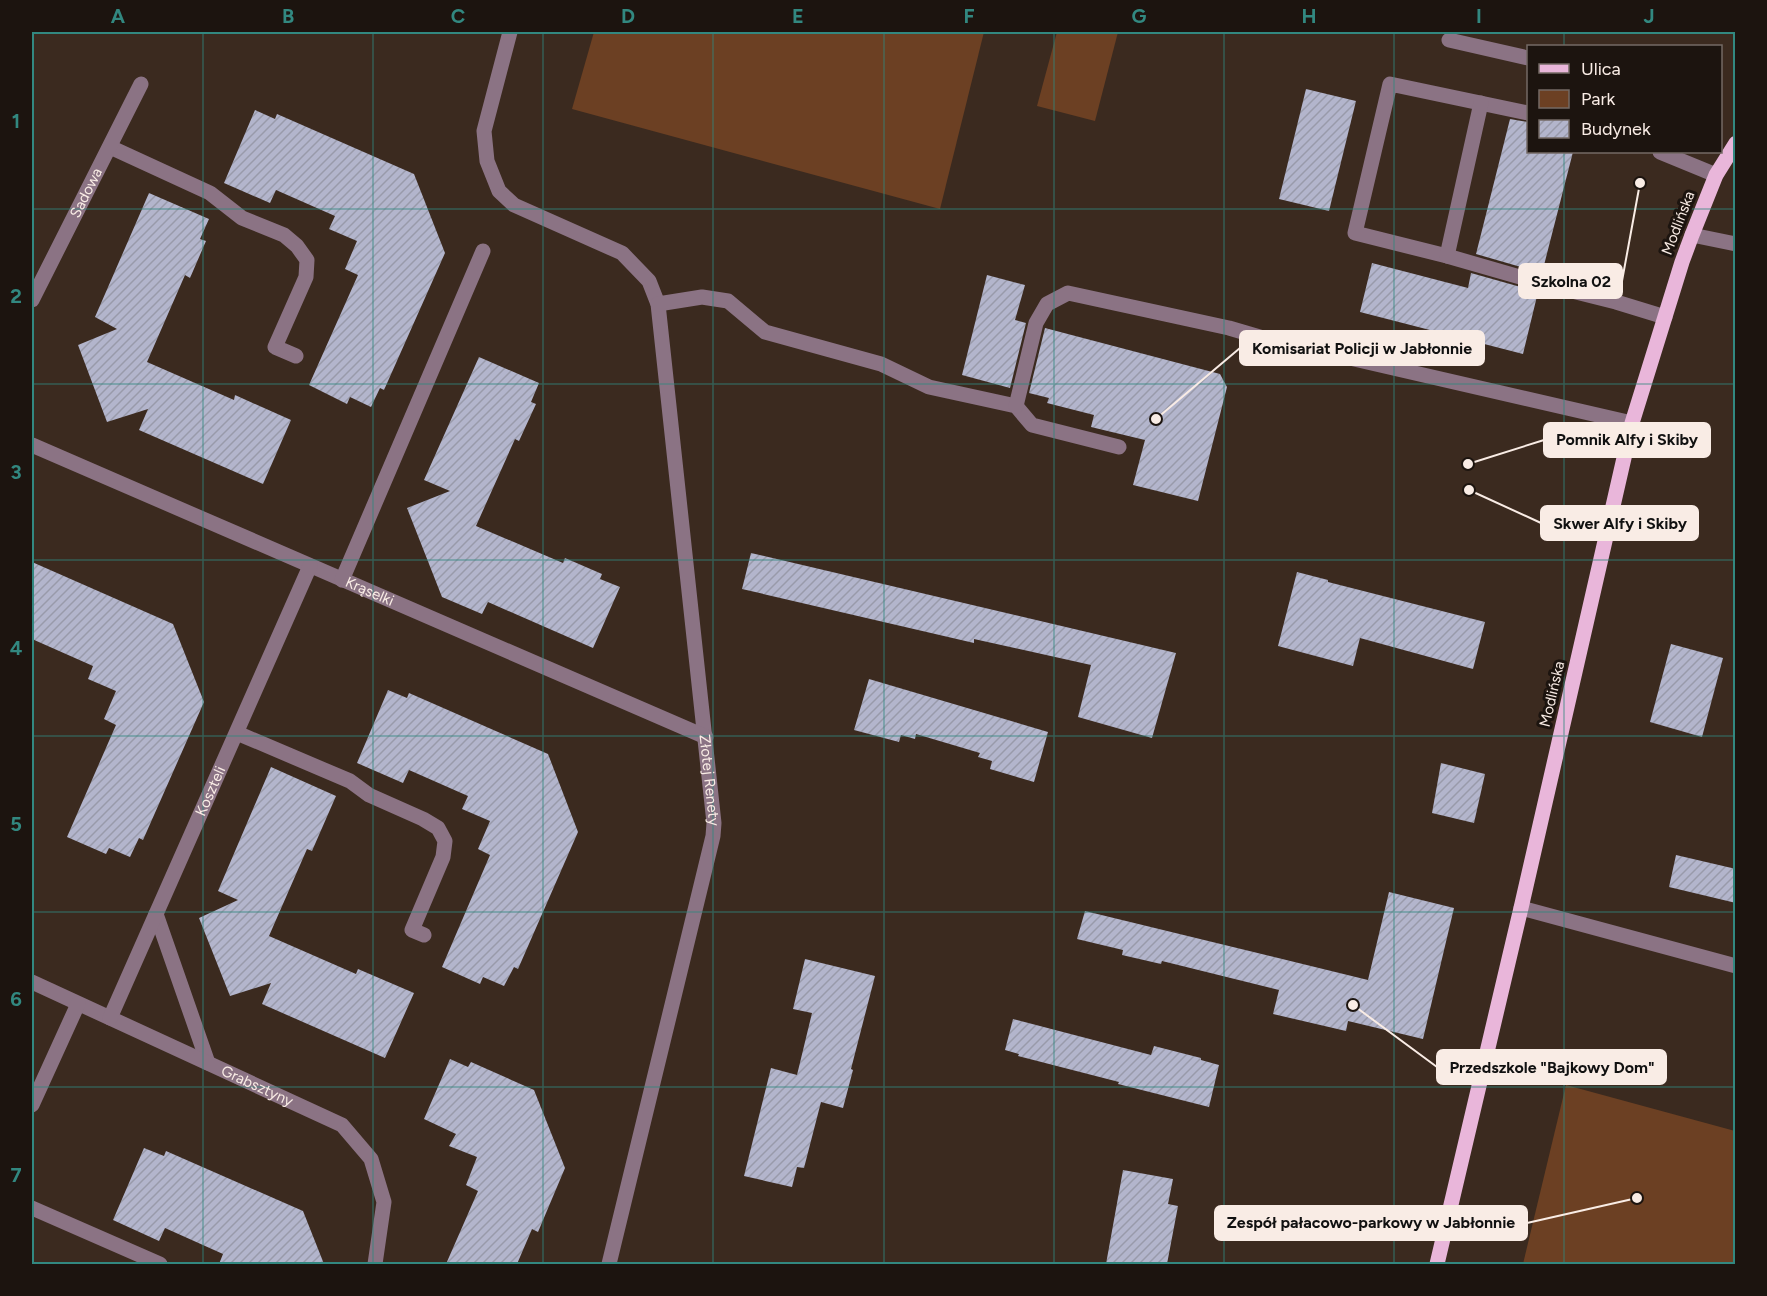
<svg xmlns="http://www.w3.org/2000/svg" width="1767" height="1296" font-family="Figtree,sans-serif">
  <defs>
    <pattern id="building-hatch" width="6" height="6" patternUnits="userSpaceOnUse" patternTransform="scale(1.5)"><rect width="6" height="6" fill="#b3b5cc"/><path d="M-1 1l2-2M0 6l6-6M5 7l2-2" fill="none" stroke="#999aaa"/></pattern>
  </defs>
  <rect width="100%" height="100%" fill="#3b2a1f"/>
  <g fill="#6c4023">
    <polygon points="594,32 984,32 940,209 572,109"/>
    <polygon points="1057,32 1118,32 1095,121 1037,106"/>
    <polygon points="1566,1085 1735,1131 1735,1264 1523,1264"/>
  </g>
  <g fill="url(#building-hatch)">
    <polygon points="1306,89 1356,101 1329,211 1279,199"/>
    <polygon points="255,110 275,119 277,114 414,174 445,253 384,390 380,388 371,407 350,397 347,404 309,385 358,275 345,269 357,241 329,229 335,216 276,190 270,203 224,183"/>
    <polygon points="1510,119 1528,122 1528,152 1573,152 1542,273 1476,254"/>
    <polygon points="149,193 209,219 200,239 206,241 190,278 185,275 147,362 234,400 235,395 291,420 263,484 139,430 148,409 107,422 78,345 117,329 95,317"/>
    <polygon points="1372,263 1468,288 1471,273 1538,292 1523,354 1360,312"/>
    <polygon points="987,275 1025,285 1015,320 1026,323 1010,388 962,375"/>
    <polygon points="1045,328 1220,374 1227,387 1198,501 1133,485 1145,440 1091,427 1094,415 1047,403 1049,398 1029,393"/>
    <polygon points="479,357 539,383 531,402 536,404 519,441 515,439 476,526 563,563 565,558 602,574 600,579 620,587 593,648 488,602 482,614 442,597 407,508 450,491 424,480"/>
    <polygon points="751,553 1176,653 1152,738 1078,717 1091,665 974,639 974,643 742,589"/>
    <polygon points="32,562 173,624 204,702 143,840 139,838 130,857 109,848 106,854 67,837 116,725 104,719 116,691 88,679 93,666 32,639"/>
    <polygon points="1297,572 1328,580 1328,582 1485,622 1473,669 1360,638 1353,666 1278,646"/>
    <polygon points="1671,644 1723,658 1702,737 1650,722"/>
    <polygon points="869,679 1048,732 1034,782 990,769 992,761 978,757 980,753 916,734 915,739 901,735 899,742 854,730"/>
    <polygon points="388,690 407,698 409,693 548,754 578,832 518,969 514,967 504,986 483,977 480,984 442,967 490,855 478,849 490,821 462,809 468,796 409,770 403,783 357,763"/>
    <polygon points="1441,763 1485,774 1474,823 1432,813"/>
    <polygon points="271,767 336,796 312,851 307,849 269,936 356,974 358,969 414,993 385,1058 262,1004 271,983 230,996 199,918 238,900 218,891"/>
    <polygon points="1676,855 1736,869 1736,903 1669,887"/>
    <polygon points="1389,892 1454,908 1423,1039 1348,1021 1346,1031 1273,1014 1279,990 1162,961 1161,964 1122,955 1123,950 1077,939 1085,911 1368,980"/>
    <polygon points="805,959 875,976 851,1069 853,1070 843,1108 821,1102 804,1168 797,1167 792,1187 744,1176 771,1068 797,1075 812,1013 793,1009"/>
    <polygon points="1013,1019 1151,1055 1154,1046 1201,1058 1201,1060 1219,1065 1209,1107 1118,1084 1119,1082 1018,1056 1019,1054 1005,1050"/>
    <polygon points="450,1059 468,1067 471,1062 534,1090 565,1168 538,1232 532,1229 517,1264 446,1264 478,1191 466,1185 477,1157 449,1146 456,1134 424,1119"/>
    <polygon points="144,1148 164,1156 166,1151 303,1211 324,1264 219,1264 223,1254 165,1228 159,1241 113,1220"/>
    <polygon points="1123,1170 1173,1179 1168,1204 1178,1206 1167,1264 1106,1264"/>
  </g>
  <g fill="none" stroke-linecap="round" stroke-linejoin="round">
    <g stroke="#8b7384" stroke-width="15">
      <path id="s1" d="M510 32 484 131 487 161 499 191 514 205 622 253 649 281 658 304 714 823 713 836 609 1264"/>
      <polyline points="1449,40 1528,58"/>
      <polyline points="1528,113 1390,84 1355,233 1447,256 1544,284 1616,302 1665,317"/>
      <polyline points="110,147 210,193 242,218 284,235 297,246 307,260 306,277 275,347 296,356"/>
      <polyline points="1660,152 1716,175"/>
      <polyline points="1692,235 1736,244"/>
      <polyline points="1447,256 1481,103"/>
      <path id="s2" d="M32 300 141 84"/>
      <polyline points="658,304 702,297 728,301 765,332 881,364 929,387 1016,406 1032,425 1119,447"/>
      <polyline points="1016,406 1036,323 1047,304 1068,293 1229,328 1263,338 1632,423"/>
      <path id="s3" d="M32 445 706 737"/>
      <polyline points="342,580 483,251"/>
      <polyline points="237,733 350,781 369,795 423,819 438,828 445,841 443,857 412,930 424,935"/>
      <polyline points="1521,908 1736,966"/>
      <polyline points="156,914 208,1063"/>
      <path id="s4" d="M32 982 342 1125 371 1159 384 1202 375 1264"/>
      <path id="s5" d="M110 1018 310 566"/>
      <polyline points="32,1105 78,1004"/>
      <polyline points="32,1208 160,1264"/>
    </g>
    <polyline stroke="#e9b6da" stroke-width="15" points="1437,1264 1521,908 1632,423 1682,262 1692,235 1716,175 1736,143"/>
  </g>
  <path fill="none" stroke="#328880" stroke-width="1.5" stroke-opacity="0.55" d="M203 32V1264M373 32V1264M543 32V1264M713 32V1264M884 32V1264M1054 32V1264M1224 32V1264M1394 32V1264M1564 32V46M1564 152V1264M32 209H1736M32 384H1736M32 560H1736M32 736H1736M32 912H1736M32 1087H1736"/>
  <g text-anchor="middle" stroke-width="6" stroke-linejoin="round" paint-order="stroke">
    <g font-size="15" fill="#f9ece5" stroke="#1c140f">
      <text dy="5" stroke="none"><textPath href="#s2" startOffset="120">Sadowa</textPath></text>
      <text transform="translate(1678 223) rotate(-69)" y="5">Modlińska</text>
      <text dy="5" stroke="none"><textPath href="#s3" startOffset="368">Krąselki</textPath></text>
      <text transform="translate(1552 694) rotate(-77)" y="5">Modlińska</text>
      <text dy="5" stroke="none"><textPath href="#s1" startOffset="846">Złotej Renety</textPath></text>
      <text dy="5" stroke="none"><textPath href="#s5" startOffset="248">Koszteli</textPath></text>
      <text dy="5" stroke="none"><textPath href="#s4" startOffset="248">Grabsztyny</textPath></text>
    </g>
  </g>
  <path fill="none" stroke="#f9ece5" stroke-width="2" d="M1640 183L1622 281M1156 419L1240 348M1468 464L1544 440M1469 490L1541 523M1353 1005L1437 1067M1637 1198L1527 1223"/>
  <g fill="#f9ece5" stroke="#1c140f" stroke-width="2">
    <circle cx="1640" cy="183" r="6"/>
    <circle cx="1156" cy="419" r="6"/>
    <circle cx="1468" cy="464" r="6"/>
    <circle cx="1469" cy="490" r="6"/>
    <circle cx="1353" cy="1005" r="6"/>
    <circle cx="1637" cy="1198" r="6"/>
  </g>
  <g fill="#f9ece5" stroke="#f9ece5" stroke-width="2">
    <rect x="1519" y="264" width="103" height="34" rx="6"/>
    <rect x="1240" y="331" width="244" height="34" rx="6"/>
    <rect x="1544" y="423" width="166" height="34" rx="6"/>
    <rect x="1541" y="506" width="157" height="34" rx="6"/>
    <rect x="1437" y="1050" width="229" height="34" rx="6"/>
    <rect x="1215" y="1206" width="312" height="34" rx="6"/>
  </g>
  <g font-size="16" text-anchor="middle" font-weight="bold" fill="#111">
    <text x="1571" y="287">Szkolna 02</text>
    <text x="1362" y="354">Komisariat Policji w Jabłonnie</text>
    <text x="1627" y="445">Pomnik Alfy i Skiby</text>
    <text x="1620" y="529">Skwer Alfy i Skiby</text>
    <text x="1552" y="1073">Przedszkole "Bajkowy Dom"</text>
    <text x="1371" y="1228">Zespół pałacowo-parkowy w Jabłonnie</text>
  </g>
  <rect width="1767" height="1296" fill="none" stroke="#1c140f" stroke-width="66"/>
  <rect x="1527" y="45" width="195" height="108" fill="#1c140f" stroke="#746a65" stroke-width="1.5"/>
  <rect x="1539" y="64" width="30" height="9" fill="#e9b6da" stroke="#746a65" stroke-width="1.5"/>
  <text x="1581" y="75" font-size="18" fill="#f9ece5">Ulica</text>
  <rect x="1539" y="90" width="30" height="18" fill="#6c4023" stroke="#746a65" stroke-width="1.5"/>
  <text x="1581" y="105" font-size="18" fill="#f9ece5">Park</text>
  <rect x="1539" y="120" width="30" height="18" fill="url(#building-hatch)" stroke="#746a65" stroke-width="1.5"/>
  <text x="1581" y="135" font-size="18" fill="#f9ece5">Budynek</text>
  <rect x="33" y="33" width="1701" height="1230" fill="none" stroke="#328880" stroke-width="2"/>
  <g font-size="20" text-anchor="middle" font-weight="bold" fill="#328880">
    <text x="118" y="23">A</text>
    <text x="288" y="23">B</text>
    <text x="458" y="23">C</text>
    <text x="628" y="23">D</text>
    <text x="798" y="23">E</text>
    <text x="969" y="23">F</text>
    <text x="1139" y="23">G</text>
    <text x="1309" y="23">H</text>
    <text x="1479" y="23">I</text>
    <text x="1649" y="23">J</text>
    <text x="16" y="128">1</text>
    <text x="16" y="303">2</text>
    <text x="16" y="479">3</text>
    <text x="16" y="655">4</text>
    <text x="16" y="831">5</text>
    <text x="16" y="1006">6</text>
    <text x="16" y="1182">7</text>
  </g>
</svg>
